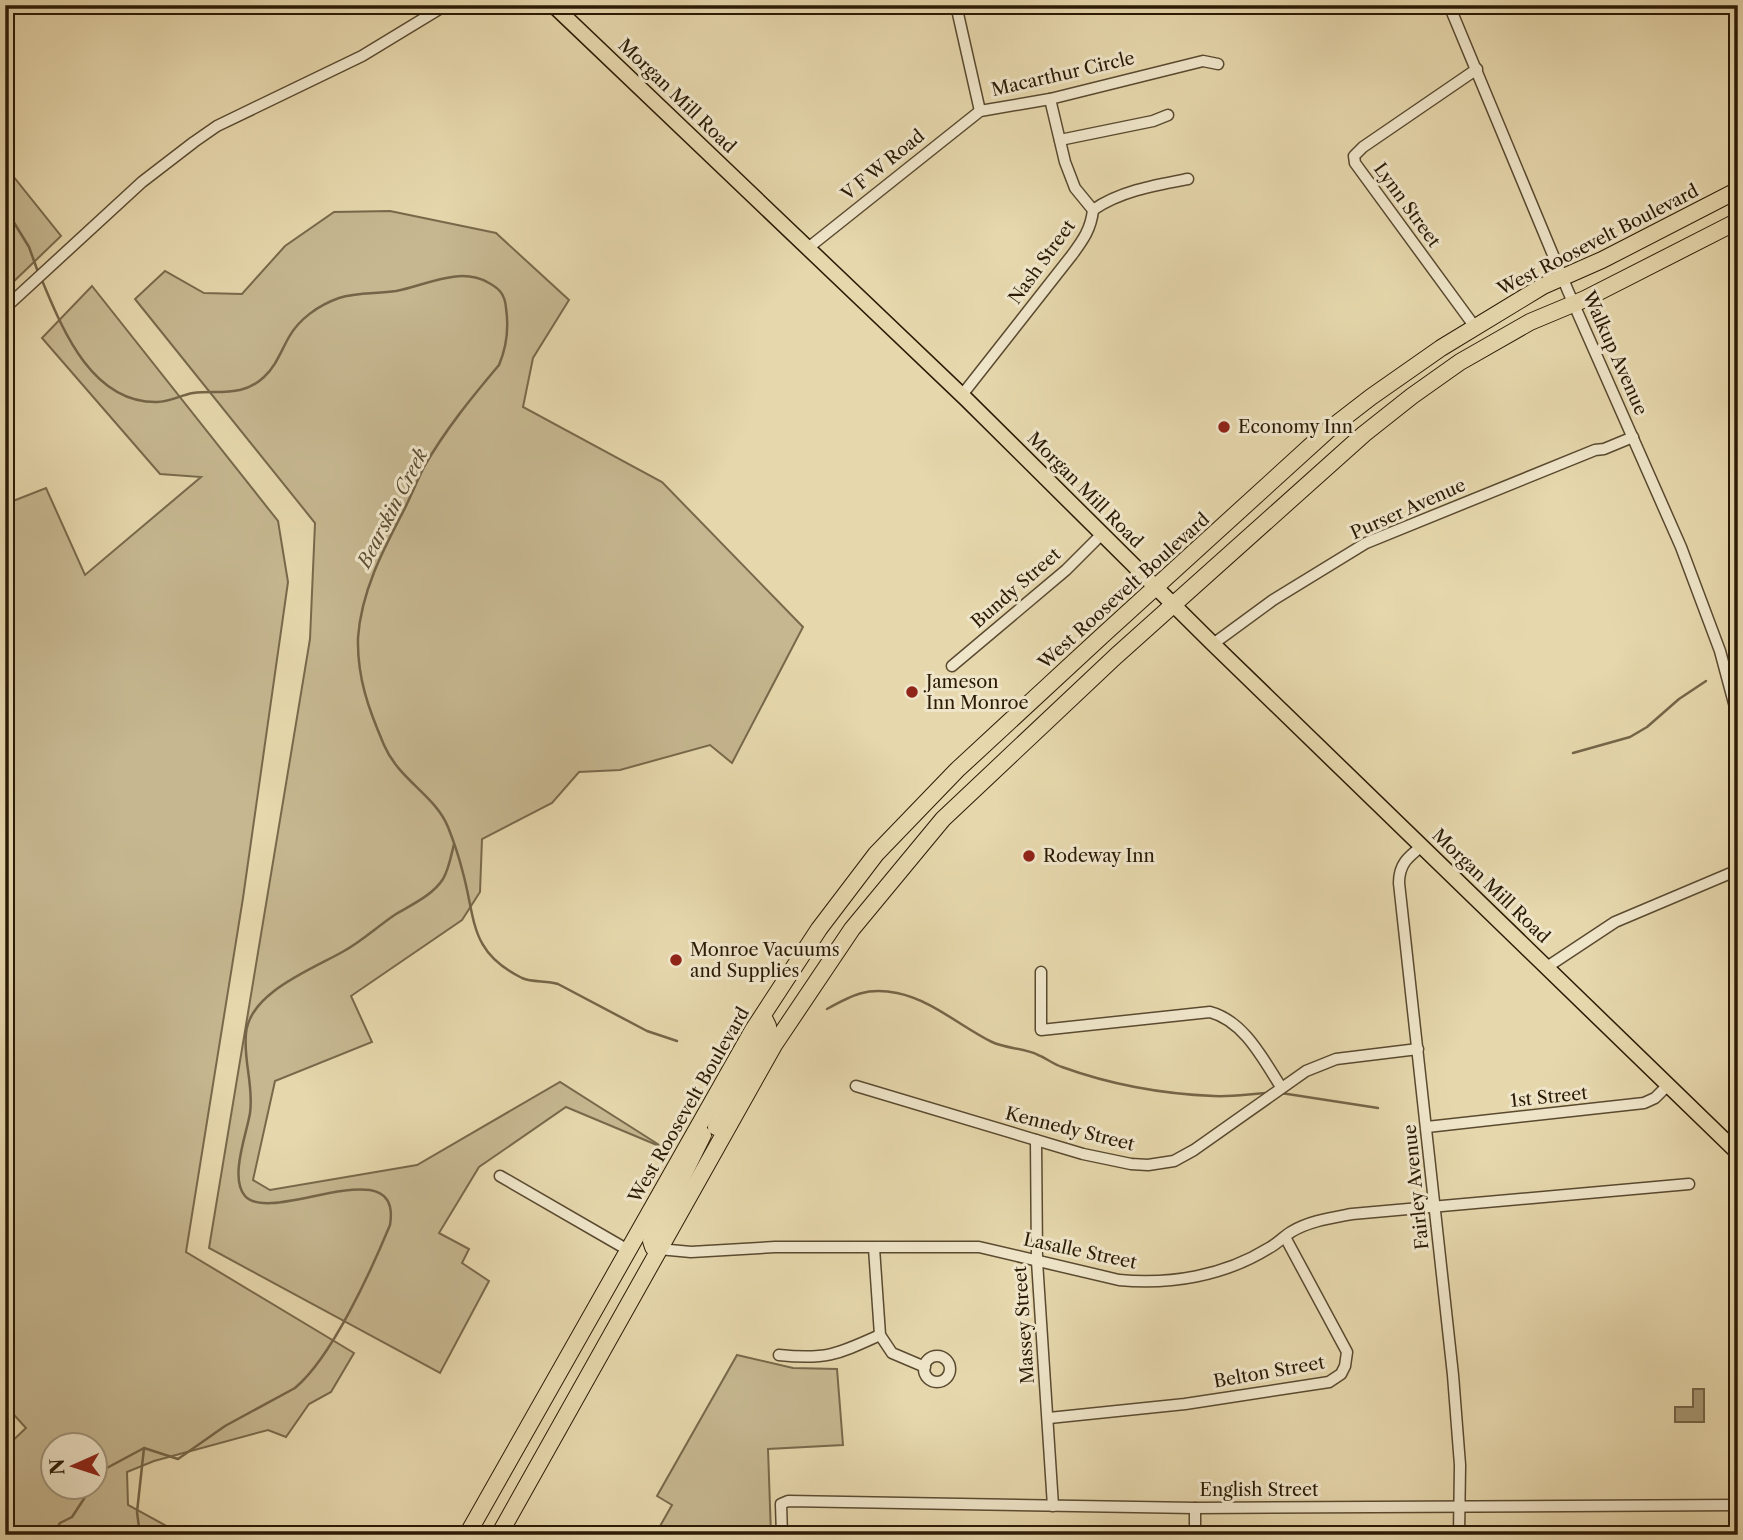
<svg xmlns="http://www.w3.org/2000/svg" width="1743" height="1540" font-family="'Libre Caslon Text',serif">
  <rect width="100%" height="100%" fill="#e6d7ac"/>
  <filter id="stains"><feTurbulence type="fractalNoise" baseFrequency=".00286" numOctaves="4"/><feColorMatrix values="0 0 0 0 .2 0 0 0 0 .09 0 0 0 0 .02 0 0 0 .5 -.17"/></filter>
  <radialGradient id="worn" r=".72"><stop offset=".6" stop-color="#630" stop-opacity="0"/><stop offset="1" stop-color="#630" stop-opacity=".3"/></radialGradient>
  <g fill="#c6b790" stroke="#78694b" stroke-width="2" fill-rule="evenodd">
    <polygon points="5,166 61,236 9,286 5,282"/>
    <polygon points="390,211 496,233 569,300 533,358 523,407 662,482 803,627 732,763 710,745 620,770 579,772 552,803 482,839 480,892 462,920 351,996 372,1042 275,1081 253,1180 270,1190 417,1165 560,1082 664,1148 566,1107 479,1167 439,1233 469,1249 462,1263 489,1281 440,1373 209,1248 310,639 315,523 135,299 165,271 204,293 242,294 285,246 334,212"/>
    <path d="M92 286 278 521 288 582 243 898 186 1252 354 1353 331 1392 309 1404 286 1437 268 1430 154 1461 127 1472 128 1505 183 1535H5V1448L26 1428 5 1405V554L11 560 8 503 46 488 85 575 201 477 160 474 42 338ZM52 1446H94V1488H52Z"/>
    <polygon points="737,1355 793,1368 837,1369 843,1445 768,1449 771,1535 655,1535 672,1505 657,1496"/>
  </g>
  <polygon fill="#a69774" stroke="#756548" stroke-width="2" points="1693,1389 1704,1389 1704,1422 1675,1422 1675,1407 1693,1407"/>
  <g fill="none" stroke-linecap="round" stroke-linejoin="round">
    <g stroke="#756548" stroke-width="2.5">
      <polyline points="5,208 29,247 38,272"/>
      <path d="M41 278C62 328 91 403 157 402 170 402 181 395 193 393 219 390 243 397 264 377 276 366 281 351 289 337 299 319 319 305 339 298 357 292 377 294 396 291 427 285 460 266 489 283 500 289 505 295 506 308 509 328 507 346 499 365 472 397 445 430 424 467 417 481 411 496 404 510 383 550 361 592 358 638 357 678 369 710 384 745 399 780 435 795 448 827 454 842 459 857 463 873 476 920 469 952 522 978 533 983 546 980 558 984L647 1031 677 1041"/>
      <polyline points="1573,753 1630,737 1647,727 1679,699 1706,681"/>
      <path d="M827 1009C852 995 867 987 897 993 932 1000 961 1027 992 1042 1007 1049 1025 1048 1038 1055 1046 1058 1053 1064 1062 1067 1109 1084 1163 1094 1214 1096 1231 1097 1249 1094 1267 1093"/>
      <polyline points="1281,1093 1378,1108"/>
      <path d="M94 1482 105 1469 144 1448 178 1459 225 1426 295 1388C332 1357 371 1271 390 1225 403 1147 271 1226 245 1196 229 1178 247 1133 250 1113 254 1086 243 1060 246 1033 250 992 313 969 344 951 362 941 378 926 396 914 411 905 433 895 443 879 449 869 451 856 454 844"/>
      <polyline points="53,1535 60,1523 72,1517 91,1488"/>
      <polyline points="140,1535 137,1512 144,1448"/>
    </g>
    <defs>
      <g id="minor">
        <polyline points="956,5 980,111"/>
        <polyline points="1449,5 1568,291 1681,547 1720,651 1738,718"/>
        <polyline points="1060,140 1153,121 1168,115"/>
        <path d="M1093 210C1120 191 1156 185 1188 179"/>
        <polyline points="808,248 980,111 1050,99 1203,61 1218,64"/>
        <polyline points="5,308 142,182 194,142 217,126 362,56 446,5"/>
        <polyline points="1475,327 1355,163 1354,156 1363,147 1477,69"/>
        <path d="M962 395 1072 255C1083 240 1091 229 1093 210L1075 188 1065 162 1050 99"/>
        <polyline points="1213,644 1273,600 1366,543 1595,450 1604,449 1633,437"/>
        <polyline points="952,666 1066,570 1101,535"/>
        <path d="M1422 846C1408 857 1399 864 1399 883L1453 1375 1460 1465 1459 1535"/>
        <polyline points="1547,967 1615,922 1738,870"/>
        <path d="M1041 972V1030L1210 1012C1244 1021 1263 1059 1281 1087"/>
        <polyline points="856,1086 1083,1154 1131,1164 1148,1165 1174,1161 1194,1150 1306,1071 1336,1059 1418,1049"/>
        <polyline points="1427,1127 1644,1103 1655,1098 1668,1085"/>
        <polyline points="1036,1140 1037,1261 1053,1506"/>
        <polyline points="500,1176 628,1250"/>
        <polyline points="874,1248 880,1335 892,1353 925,1367"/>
        <path d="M659 1249 691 1252 775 1247H979L1119 1280C1170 1285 1224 1276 1269 1248 1277 1244 1283 1237 1291 1232 1309 1221 1331 1218 1352 1214L1689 1184"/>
        <path d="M779 1355C827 1360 838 1354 880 1335"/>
        <circle cx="937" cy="1369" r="13"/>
        <polyline points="1049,1418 1185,1404 1329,1382 1341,1374 1345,1366 1347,1352 1285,1237"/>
        <polyline points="782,1535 781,1504 788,1501 1195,1508 1738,1505"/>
        <polyline points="1195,1535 1195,1508"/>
      </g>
      <polyline id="major" points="553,5 966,399 1213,644 1738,1153"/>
      <g id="highway">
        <polyline points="716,1127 768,1032 768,1026 763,1016"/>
        <polyline points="659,1249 653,1247 651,1241 653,1236 703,1135"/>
        <polyline points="467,1535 753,1030 819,929 876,854 957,770 1103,635 1327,431 1371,397 1441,348 1543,286 1602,260 1738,190"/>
        <polyline points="499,1535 774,1045 852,929 943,819 1116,656 1364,434 1412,396 1460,362 1530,322 1585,299 1738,221"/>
      </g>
    </defs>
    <use href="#minor" stroke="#5a4a30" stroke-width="13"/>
    <use href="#major" stroke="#2b1b06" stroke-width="17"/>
    <use href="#highway" stroke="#2b1b06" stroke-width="18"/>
    <use href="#minor" stroke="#efe5c9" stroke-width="10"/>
    <use href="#major" stroke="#e6d7ac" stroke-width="14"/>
    <use href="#highway" stroke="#e6d7ac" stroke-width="16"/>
  </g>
  <g fill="#8f2418" stroke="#efe5c9" stroke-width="2.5">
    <circle cx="1224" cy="427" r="7"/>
    <circle cx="912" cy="692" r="7"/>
    <circle cx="1029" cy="856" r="7"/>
    <circle cx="676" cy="960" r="7"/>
  </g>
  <g text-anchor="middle" stroke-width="6" stroke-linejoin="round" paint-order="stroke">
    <g font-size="18" fill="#2b1b06" stroke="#efe5c9">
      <text transform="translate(1063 74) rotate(-13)" y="6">Macarthur Circle</text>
      <text transform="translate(677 96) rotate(44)" y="6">Morgan Mill Road</text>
      <text transform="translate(883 165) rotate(-39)" y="6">V F W Road</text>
      <text transform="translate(1407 205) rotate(54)" y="6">Lynn Street</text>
      <text transform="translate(1598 240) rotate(-27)" y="6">West Roosevelt Boulevard</text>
      <text transform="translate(1042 262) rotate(-54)" y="6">Nash Street</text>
      <text transform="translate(1615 353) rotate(66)" y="6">Walkup Avenue</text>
      <text transform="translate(1085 490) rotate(45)" y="6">Morgan Mill Road</text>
      <text transform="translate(1408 509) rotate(-24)" y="6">Purser Avenue</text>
      <text transform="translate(1016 588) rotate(-41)" y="6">Bundy Street</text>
      <text transform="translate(1124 591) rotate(-42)" y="6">West Roosevelt Boulevard</text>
      <text transform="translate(1491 886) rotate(44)" y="6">Morgan Mill Road</text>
      <text transform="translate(1549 1097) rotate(-6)" y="6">1st Street</text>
      <text transform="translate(689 1105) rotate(-60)" y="6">West Roosevelt Boulevard</text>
      <text transform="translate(1070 1129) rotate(14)" y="6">Kennedy Street</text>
      <text transform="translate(1416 1187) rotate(-96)" y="6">Fairley Avenue</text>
      <text transform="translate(1080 1251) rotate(12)" y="6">Lasalle Street</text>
      <text transform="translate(1024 1325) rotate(-94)" y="6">Massey Street</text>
      <text transform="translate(1269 1372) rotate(-10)" y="6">Belton Street</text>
      <text x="1259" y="1496">English Street</text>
    </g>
    <g font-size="18" fill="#2b1b06" stroke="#efe5c9" text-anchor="start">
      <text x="1238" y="433">Economy Inn</text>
      <text x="926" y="688">Jameson<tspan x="926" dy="21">Inn Monroe</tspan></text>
      <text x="1043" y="862">Rodeway Inn</text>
      <text x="690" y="956">Monroe Vacuums<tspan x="690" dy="21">and Supplies</tspan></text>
    </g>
    <g font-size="19" font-style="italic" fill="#5c4d32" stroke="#efe5c9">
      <text transform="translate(392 508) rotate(-63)" y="7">Bearskin Creek</text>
    </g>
  </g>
  <rect width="1743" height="1540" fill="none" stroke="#e6d7ac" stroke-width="28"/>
  <rect x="7" y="7" width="1729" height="1526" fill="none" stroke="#2b1b06" stroke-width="3.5"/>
  <rect x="14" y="14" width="1715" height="1512" fill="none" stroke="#2b1b06" stroke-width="2"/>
  <g transform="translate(74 1466) rotate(267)"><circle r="33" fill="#efe5c9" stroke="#a1947b" stroke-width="2"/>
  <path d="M0-5L12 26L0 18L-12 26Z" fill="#8f2418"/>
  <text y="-10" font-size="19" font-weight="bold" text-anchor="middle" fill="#2b1b06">N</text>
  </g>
  <rect width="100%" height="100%" filter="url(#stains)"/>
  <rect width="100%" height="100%" fill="url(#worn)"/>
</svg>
